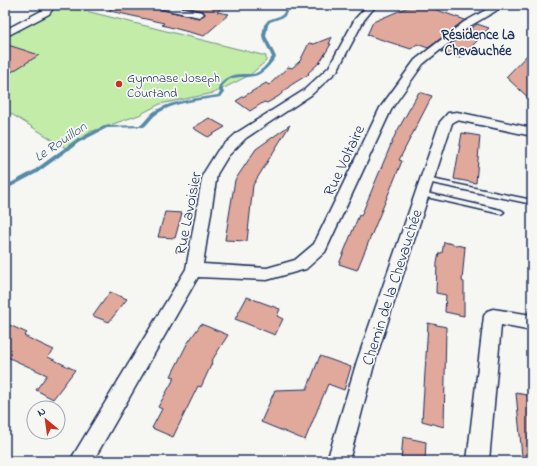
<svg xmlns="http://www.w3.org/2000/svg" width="537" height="466" font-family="'Indie Flower',sans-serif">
  <rect width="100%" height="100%" fill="#f6f6f2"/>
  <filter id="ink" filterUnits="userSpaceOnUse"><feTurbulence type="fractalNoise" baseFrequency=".025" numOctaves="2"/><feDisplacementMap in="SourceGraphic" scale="8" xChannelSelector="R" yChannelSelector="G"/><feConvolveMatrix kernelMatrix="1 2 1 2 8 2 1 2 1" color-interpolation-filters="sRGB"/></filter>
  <g filter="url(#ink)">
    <polygon fill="#c2eca8" stroke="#6e8e83" points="62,5 266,56 266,61 250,75 214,93 160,104 139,115 90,132 69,150 5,110 5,35"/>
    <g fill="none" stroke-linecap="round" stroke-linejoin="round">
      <path fill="#5489a8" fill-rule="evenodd" d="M288 5H292L284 17 270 22 268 25 266 36 276 57C272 63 262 75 254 76 240 79 232 73 222 87L224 93 220 97C199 101 176 101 157 114 152 117 149 123 144 127L107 128 78 143 37 173 5 190V186L33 171 74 141 104 126 141 125C145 121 148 117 152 113 167 101 198 98 218 95L220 93 218 87C225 78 231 74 243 74 246 74 250 74 253 74 260 73 268 63 272 57L262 36 264 25 268 20 282 15Z"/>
    </g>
    <g fill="#e1a99b" stroke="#1b2f5e">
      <polygon points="110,5 152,5 154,8 199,18 205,14 203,11 176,5 225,5 217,12 229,14 204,36 162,25 164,23 110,11"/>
      <polygon points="413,5 423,5 465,20 428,48 417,44 411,49 367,35 373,22"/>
      <polygon points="477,24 489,28 461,58 441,52"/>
      <polygon points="332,37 329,44 331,44 320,62 308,73 309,74 291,85 279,96 267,103 264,102 250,111 236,101 266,83 269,85 288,67 292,68 300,61 309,43 314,44"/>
      <polygon points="5,44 39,55 5,76"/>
      <polygon points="532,50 532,101 506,77"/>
      <polygon points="419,92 432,96 399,160 402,161 357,270 339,264 359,215 361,216 395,135"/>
      <polygon points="209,118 225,127 208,137 193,128"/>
      <polygon points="290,125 253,185 247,241 225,240 235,180 256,149"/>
      <polygon points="462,133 480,136 476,183 454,179"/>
      <polygon points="165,212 182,213 175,238 158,237"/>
      <polygon points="444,242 465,247 462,281 464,282 464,316 445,312 446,295 436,293 437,263 439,253 442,253"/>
      <polygon points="110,292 127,299 109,322 93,316"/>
      <polygon points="247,297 280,309 277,316 283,319 275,335 235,319"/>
      <polygon points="5,323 27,333 24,336 54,350 48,357 75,370 53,399 36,390 47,375 5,356"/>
      <polygon points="428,323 446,327 444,427 422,421"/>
      <polygon points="201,324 228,335 211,362 212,363 201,387 198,386 173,437 152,428 162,409 158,407 175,377 171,376 187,344"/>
      <polygon points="320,356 351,367 344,390 328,384 305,440 261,422 275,390 307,389"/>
      <polygon points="516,393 532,396 532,456 522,456"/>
      <polygon points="403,437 426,442 425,461 401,461"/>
    </g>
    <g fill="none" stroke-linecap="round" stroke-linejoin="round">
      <defs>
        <g id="lane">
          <polygon points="425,178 427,178 532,200 532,204 427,182 424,180"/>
          <polygon points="420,192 422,192 501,210 504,212 501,214 422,196 420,196 419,194"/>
        </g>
        <g id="street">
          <polygon points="47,5 53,5 54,7 49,14 5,37 5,30 43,10"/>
          <polygon points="153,5 169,5 202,12 204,14 199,17 154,7"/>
          <polygon points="370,5 374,8 364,20 337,71 311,95 246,138 228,156 217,174 203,264 267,268 295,260 314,244 380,108 415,60 464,22 495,5 506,5 470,26 423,64 392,108 325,252 306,269 267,280 198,277 93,461 70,461 74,454 186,269 203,174 218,150 238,132 303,91 329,67 355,19 367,6"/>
          <polygon points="457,112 532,128 532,136 457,120 452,123 375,361 349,461 327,461 357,361 440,122 448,113"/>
          <polygon points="493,309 532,315 532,331 501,325 489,461 467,461 484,316 487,311"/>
        </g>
      </defs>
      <use href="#lane" stroke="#1b2f5e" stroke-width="3"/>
      <use href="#street" stroke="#1b2f5e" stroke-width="3"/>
      <use href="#lane" fill="#f6f6f2" fill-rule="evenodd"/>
      <use href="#street" fill="#f6f6f2" fill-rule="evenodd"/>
    </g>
  </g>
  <circle fill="#c8321e" stroke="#f6f6f2" stroke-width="1.5" cx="119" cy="84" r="4"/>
  <g text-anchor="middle" stroke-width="3.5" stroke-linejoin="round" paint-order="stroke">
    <g font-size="13" fill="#1b2f5e" stroke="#f6f6f2" text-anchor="start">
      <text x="127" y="82">Gymnase Joseph<tspan x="127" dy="15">Courtand</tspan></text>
    </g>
    <g font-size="14" font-weight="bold" fill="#1b2f5e" stroke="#f6f6f2">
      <text x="478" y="39">Résidence La<tspan x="478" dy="16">Chevauchée</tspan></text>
    </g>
    <g font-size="14" font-style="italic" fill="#33547d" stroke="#f6f6f2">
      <text transform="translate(60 141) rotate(-34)" y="5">Le Rouillon</text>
    </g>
    <g font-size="16" fill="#1b2f5e" stroke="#f6f6f2">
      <text transform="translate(343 160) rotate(-65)" y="6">Rue Voltaire</text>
      <text transform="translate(187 213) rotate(-79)" y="6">Rue Lavoisier</text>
      <text transform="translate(391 287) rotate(-72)" y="6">Chemin de la Chevauchée</text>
    </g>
  </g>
  <rect width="537" height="466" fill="none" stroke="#f6f6f2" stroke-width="20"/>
  <rect x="10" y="10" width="517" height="446" fill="none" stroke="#1b2f5e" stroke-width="1.5" filter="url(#ink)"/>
  <g transform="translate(46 420) rotate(331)"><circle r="19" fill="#f6f6f2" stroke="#9ea6b7"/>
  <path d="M0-3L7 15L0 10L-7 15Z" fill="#c8321e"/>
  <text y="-6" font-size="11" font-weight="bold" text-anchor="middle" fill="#1b2f5e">N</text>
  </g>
</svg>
